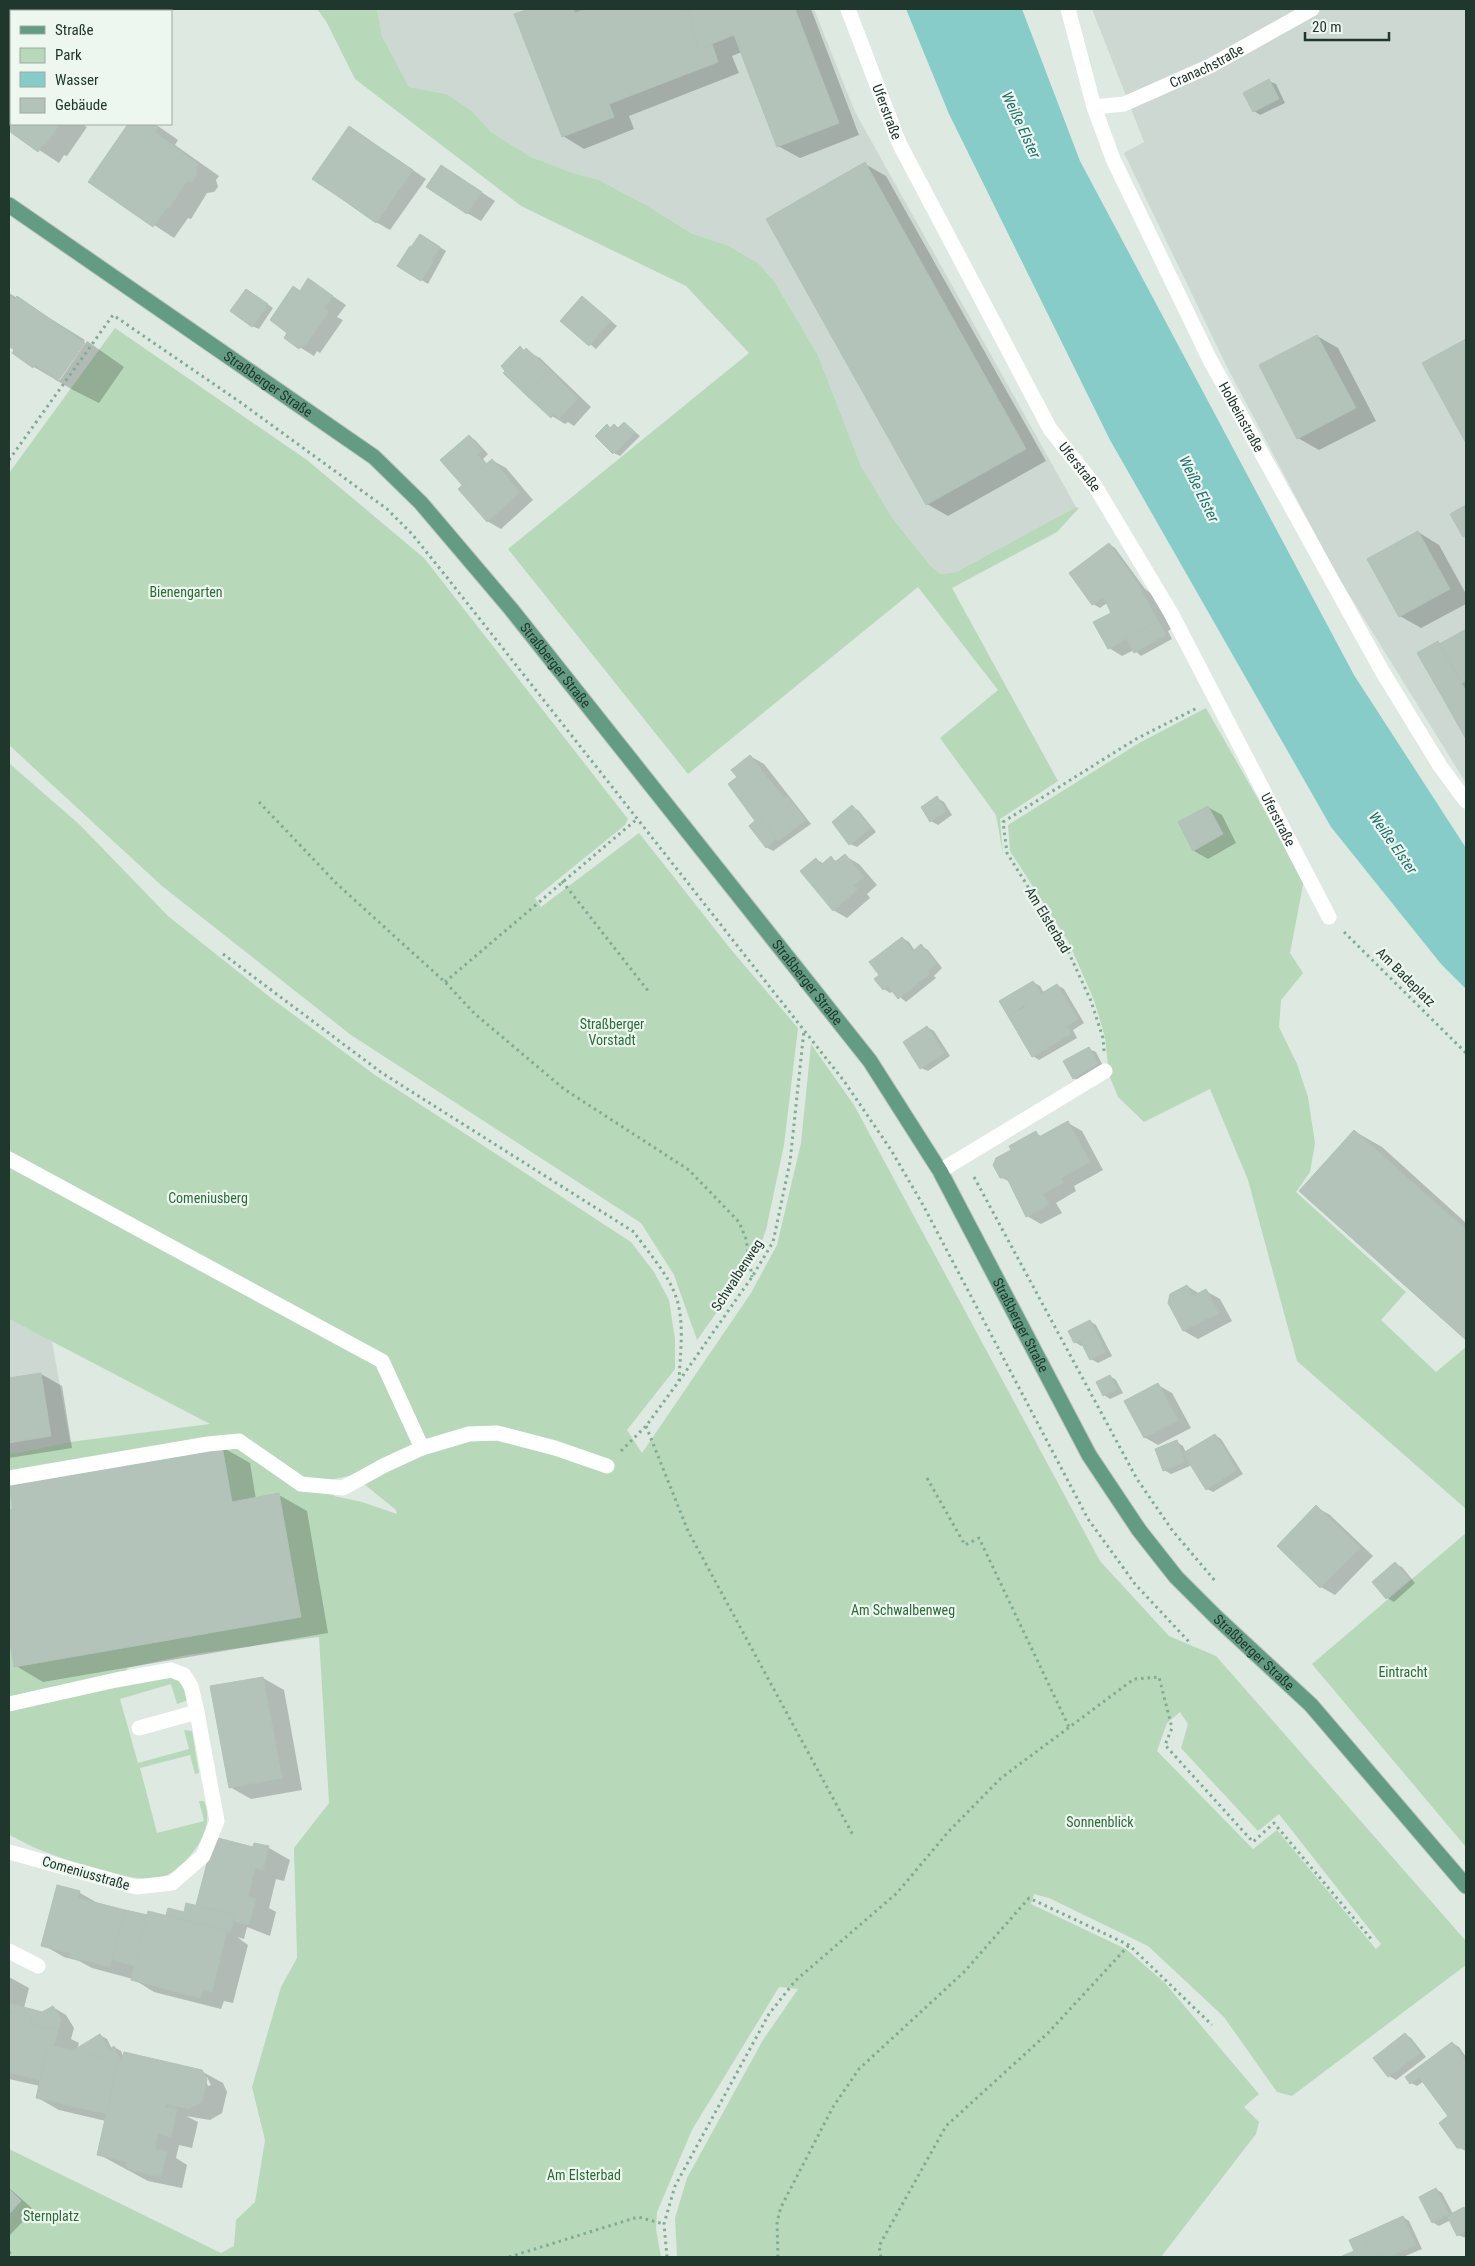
<svg xmlns="http://www.w3.org/2000/svg" width="1475" height="2266" font-family="'Roboto Condensed',sans-serif">
  <rect width="100%" height="100%" fill="#dee9e2"/>
  <g fill="#ccd8d1">
    <polygon points="377,9 814,9 855,112 1076,507 956,572 940,574 930,565 893,519 861,466 818,355 774,281 758,263 727,245 691,233 646,205 599,180 573,173 531,157 491,132 472,111 447,94 409,87 382,36"/>
    <polygon points="1092,9 1466,9 1466,783 1337,575 1226,365 1124,153 1144,142"/>
    <polygon points="9,1319 52,1341 70,1442 9,1454"/>
  </g>
  <g fill="#b7d9ba" fill-rule="evenodd">
    <polygon points="317,9 377,9 382,36 409,87 447,94 472,111 491,132 531,157 573,173 599,180 646,205 691,233 727,245 758,263 774,281 818,355 861,466 893,519 930,565 940,574 956,572 1076,507 1079,508 1057,532 952,588 1058,781 1000,819 1003,854 996,815 940,738 998,690 918,587 688,774 508,549 749,353 686,286 521,206 355,79 326,21"/>
    <polygon points="115,328 307,460 424,558 628,819 625,825 535,898 541,907 639,833 733,952 798,1028 784,1145 766,1230 755,1259 697,1340 674,1275 641,1223 351,1035 162,886 9,745 9,473"/>
    <polygon points="1206,708 1304,880 1290,953 1303,973 1281,1000 1279,1027 1297,1064 1308,1097 1315,1143 1310,1172 1296,1192 1406,1292 1381,1320 1436,1372 1466,1347 1466,1509 1297,1361 1248,1180 1210,1089 1144,1122 1118,1097 1109,1075 1105,1037 1094,1000 1068,941 1010,851 1008,825 1139,743"/>
    <path d="M9 763 80 825 168 916 271 998 375 1075 631 1242 654 1272 669 1300 675 1339V1369L627 1430 642 1453 751 1293 777 1245 801 1143 811 1044 854 1105 1100 1561 1169 1636 1216 1656 1466 1941V1965L1292 2096 1277 2092 1224 2017 1148 1946 1049 1898 1034 1894 1031 1904 1126 1949 1165 1983 1259 2094 1244 2107 1259 2122 1256 2134 1161 2257H677L675 2218 687 2178 763 2040 798 1989 779 1987 692 2130 657 2212 656 2229 661 2257H9V2149L221 2253 234 2246 236 2220 255 2202 265 2140 252 2087 281 1987 297 1958 294 1848 329 1803 319 1637 187 1655 127 1668 131 1682 173 1676 181 1681 188 1700 177 1704 171 1684 120 1699 138 1763 189 1749 184 1730 192 1731 199 1773 195 1774 190 1755 140 1768 157 1833 204 1821 199 1801H204C211 1817 206 1834 196 1848 187 1860 174 1875 158 1878 126 1883 63 1859 33 1847 24 1843 17 1838 9 1835V1454L70 1442 210 1424 9 1319ZM353 1475 396 1510 397 1514 362 1502 334 1496 330 1480ZM1180 1712 1188 1724 1181 1748 1258 1831 1279 1814 1381 1944 1376 1949 1277 1830 1253 1849 1157 1751 1167 1723Z"/>
    <polygon points="1466,1533 1466,1847 1312,1664"/>
  </g>
  <polygon fill="#88ccca" points="906,9 1022,9 1080,161 1354,675 1466,848 1466,989 1441,964 1331,827 1110,440 949,114"/>
  <g fill="#0003" fill-rule="evenodd">
    <polygon points="532,9 811,9 859,135 800,158 778,146 742,52 732,56 739,73 629,116 634,129 584,149 563,136 516,15"/>
    <polygon points="11,76 11,124 86,124 85,126 87,127 67,156 64,155 59,163 9,130 9,80"/>
    <polygon points="1269,81 1276,84 1285,103 1260,115 1254,111"/>
    <polygon points="130,124 158,126 178,140 175,145 219,176 216,180 218,187 214,192 207,193 191,219 188,218 174,238 89,182"/>
    <polygon points="350,127 426,179 390,230 376,222"/>
    <polygon points="865,164 886,176 1046,461 948,516 927,504"/>
    <polygon points="455,175 495,201 481,221 467,213"/>
    <polygon points="427,239 446,251 428,284 399,266"/>
    <polygon points="309,280 346,305 337,317 343,320 320,353 317,351 314,356 285,338 300,292"/>
    <polygon points="9,293 85,340 57,380 60,380 87,341 124,367 99,403 73,390 34,367 9,344"/>
    <polygon points="253,294 273,308 259,329 252,326"/>
    <polygon points="582,297 617,326 596,349 562,321"/>
    <polygon points="1317,336 1338,348 1376,421 1319,450 1298,438"/>
    <polygon points="1466,340 1466,440 1424,364"/>
    <polygon points="520,348 540,358 591,407 574,426 568,422 565,424 552,416"/>
    <polygon points="624,423 640,436 620,456 614,453 607,426 611,428 614,425 619,428"/>
    <polygon points="469,436 475,440 488,454 483,459 487,464 492,460 506,468 533,500 501,529 487,521 464,485 442,460"/>
    <polygon points="1418,532 1439,545 1466,594 1466,604 1421,628 1400,616"/>
    <polygon points="1109,544 1115,548 1145,589 1152,594 1171,629 1168,631 1172,639 1141,656 1134,650 1122,656 1109,648 1113,613 1107,603 1100,608 1093,604 1070,573"/>
    <polygon points="1466,630 1466,737 1419,654"/>
    <polygon points="750,756 764,764 811,824 773,851 766,847 739,777"/>
    <polygon points="937,798 944,802 952,815 938,825 931,821"/>
    <polygon points="853,807 859,811 876,832 857,847 850,844"/>
    <polygon points="1208,807 1222,815 1236,843 1208,859 1194,851 1179,823"/>
    <polygon points="845,856 859,864 877,885 867,894 870,898 847,918 833,910 816,859 824,864 831,858 838,862"/>
    <polygon points="902,938 909,942 915,951 921,946 928,950 942,968 934,976 936,978 906,1002 893,991 890,993 884,989"/>
    <polygon points="1033,982 1040,986 1044,993 1057,985 1064,989 1084,1023 1073,1030 1077,1038 1039,1060 1033,1056 1001,1001"/>
    <polygon points="927,1027 934,1031 950,1056 928,1071 921,1068"/>
    <polygon points="1089,1049 1096,1052 1104,1068 1080,1082 1074,1078"/>
    <polygon points="1068,1123 1082,1131 1103,1170 1074,1186 1076,1191 1056,1203 1062,1213 1041,1224 1027,1216 1010,1182 1001,1177 1013,1150 1036,1133 1042,1137"/>
    <polygon points="1354,1131 1382,1147 1466,1223 1466,1338 1301,1190"/>
    <polygon points="1187,1286 1200,1294 1206,1291 1220,1299 1232,1321 1198,1339 1184,1331"/>
    <polygon points="1090,1321 1096,1325 1112,1356 1098,1363 1091,1359 1084,1345 1081,1346 1075,1342"/>
    <polygon points="41,1374 62,1386 72,1448 9,1458 9,1379"/>
    <polygon points="1110,1376 1116,1380 1123,1393 1110,1399 1104,1395"/>
    <polygon points="1158,1385 1172,1393 1191,1428 1158,1445 1144,1437"/>
    <polygon points="1215,1435 1221,1439 1243,1474 1213,1492 1207,1489 1192,1465 1171,1474 1164,1470 1177,1442 1183,1446 1186,1453"/>
    <polygon points="222,1447 250,1463 256,1499 279,1495 307,1511 328,1633 43,1682 16,1666 9,1626 9,1511"/>
    <polygon points="1316,1507 1330,1515 1373,1556 1335,1595 1321,1587 1278,1546"/>
    <polygon points="1395,1564 1402,1567 1415,1583 1394,1602 1387,1598 1373,1582"/>
    <polygon points="263,1678 284,1690 302,1790 251,1799 230,1787"/>
    <polygon points="255,1844 269,1848 290,1860 284,1881 276,1879 269,1908 276,1912 270,1936 247,1927 244,1939 237,1937 248,1945 233,2003 224,2001 221,2009 154,1992 133,1979 92,1968 79,1961 64,1957 43,1945 57,1887 80,1893 101,1905 148,1917 172,1918 167,1915 185,1913 203,1907 198,1904 253,1849"/>
    <path d="M9 1977 29 1988 24 2008 43 2013 53 2007 66 2015 74 2028 71 2039 79 2043 77 2049 100 2035 107 2039 112 2049 114 2047 121 2051 124 2058 201 2071 223 2083 227 2092 222 2113 210 2120 186 2116 198 2122 192 2148 179 2145 176 2158 187 2165 182 2188 148 2181 98 2154 106 2121 59 2110 38 2098 40 2086 9 2079ZM204 2077H207L211 2085 208 2086Z"/>
    <polygon points="1405,2034 1411,2038 1426,2057 1396,2080 1389,2076 1375,2058"/>
    <polygon points="1452,2043 1459,2047 1466,2057 1466,2151 1458,2147 1450,2117 1424,2081 1417,2086 1411,2083"/>
    <polygon points="9,2188 34,2210 9,2236"/>
    <polygon points="1436,2189 1442,2193 1453,2214 1464,2209 1466,2210 1466,2238 1458,2235 1451,2220 1439,2226 1432,2222"/>
    <polygon points="1403,2217 1409,2221 1422,2249 1403,2257 1343,2257 1356,2251"/>
  </g>
  <g fill="#b4c3ba" stroke="#b1c2b8">
    <polygon points="529,9 573,9 575,13 586,9 687,9 694,26 691,27 699,49 712,44 718,62 609,104 614,117 562,137 514,14"/>
    <polygon points="687,9 795,9 839,123 777,147 734,35 699,49 691,27 694,26"/>
    <polygon points="11,73 11,124 60,124 46,144 43,144 38,152 9,131 9,76"/>
    <polygon points="1269,79 1279,99 1253,112 1243,93"/>
    <polygon points="128,124 153,124 158,127 155,132 198,164 196,167 197,175 193,181 186,182 169,209 167,207 153,227 88,182"/>
    <polygon points="349,126 379,147 342,199 312,179"/>
    <polygon points="379,147 413,170 376,223 342,199"/>
    <polygon points="865,162 1026,449 926,505 766,219"/>
    <polygon points="441,165 482,192 467,214 426,187"/>
    <polygon points="420,234 440,247 431,260 411,247"/>
    <polygon points="410,246 434,261 421,281 397,266"/>
    <polygon points="308,278 333,296 324,308 329,312 305,346 303,344 299,349 284,338 287,333 270,320 293,286 300,291"/>
    <polygon points="246,289 268,304 252,327 230,311"/>
    <polygon points="9,296 15,300 9,308"/>
    <polygon points="17,296 85,343 58,381 35,365 33,368 12,353 14,350 9,346 9,308"/>
    <polygon points="582,296 611,321 589,346 560,321"/>
    <polygon points="1317,335 1356,408 1297,439 1259,365"/>
    <polygon points="1466,339 1466,443 1422,363"/>
    <polygon points="520,346 524,351 526,348 550,370 526,395 503,373 505,371 501,366"/>
    <polygon points="550,370 578,398 559,419 554,414 551,418 526,395"/>
    <polygon points="624,422 635,432 613,454 595,436 607,424 610,428 614,424 618,428"/>
    <polygon points="469,435 482,450 477,455 486,464 462,485 440,460"/>
    <polygon points="492,459 520,492 487,522 458,489"/>
    <polygon points="1466,505 1466,535 1463,537 1450,514"/>
    <polygon points="1418,531 1450,589 1399,617 1367,559"/>
    <polygon points="1109,543 1138,584 1106,602 1103,598 1092,605 1069,573"/>
    <polygon points="1138,584 1158,621 1108,649 1093,622 1111,613 1106,602"/>
    <polygon points="1158,621 1166,635 1134,653 1126,639"/>
    <polygon points="1466,629 1466,680 1462,683 1440,644"/>
    <polygon points="1438,641 1466,691 1466,697 1448,707 1417,653"/>
    <polygon points="1466,697 1466,739 1448,707"/>
    <polygon points="750,755 784,799 755,821 728,784 737,777 731,770"/>
    <polygon points="787,796 806,820 778,841 759,817"/>
    <polygon points="937,796 946,811 930,822 921,807"/>
    <polygon points="852,805 871,828 849,845 832,822"/>
    <polygon points="1208,806 1223,834 1193,851 1178,822"/>
    <polygon points="759,817 776,839 766,848 749,826"/>
    <polygon points="845,854 864,877 854,885 857,890 833,911 800,871 816,858 821,865 831,856 835,862"/>
    <polygon points="902,937 913,951 921,944 937,964 928,971 930,974 898,999 888,986 883,990 874,979 879,975 869,962"/>
    <polygon points="1033,981 1041,994 1008,1016 999,1001"/>
    <polygon points="1057,984 1078,1019 1067,1026 1071,1034 1049,1047 1039,1030 1022,1040 1008,1016 1025,1007 1023,1004"/>
    <polygon points="927,1026 944,1053 920,1069 903,1042"/>
    <polygon points="1039,1030 1049,1047 1032,1057 1022,1040"/>
    <polygon points="1089,1047 1098,1064 1073,1079 1063,1061"/>
    <polygon points="1068,1121 1090,1162 1061,1178 1063,1183 1043,1194 1049,1205 1026,1217 1007,1178 1000,1178 993,1165 996,1158 1011,1150 1009,1146 1036,1131 1039,1137"/>
    <polygon points="1354,1130 1466,1230 1466,1340 1299,1191"/>
    <polygon points="1187,1285 1193,1296 1206,1289 1219,1313 1183,1331 1168,1303 1170,1294"/>
    <polygon points="1090,1320 1096,1332 1074,1343 1068,1331"/>
    <polygon points="1096,1332 1106,1352 1090,1360 1080,1340"/>
    <polygon points="41,1373 51,1436 9,1443 9,1378"/>
    <polygon points="1110,1375 1117,1389 1103,1396 1096,1382"/>
    <polygon points="1158,1383 1178,1420 1144,1438 1124,1401"/>
    <polygon points="1215,1434 1237,1470 1206,1490 1183,1453"/>
    <polygon points="1177,1440 1185,1462 1163,1471 1155,1449"/>
    <polygon points="222,1446 232,1502 279,1493 301,1617 14,1667 9,1634 9,1510 13,1509 9,1482"/>
    <polygon points="1316,1505 1360,1548 1320,1588 1277,1546"/>
    <polygon points="1395,1562 1410,1579 1386,1599 1372,1582"/>
    <polygon points="263,1677 282,1778 229,1788 210,1686"/>
    <polygon points="214,1837 253,1847 254,1843 269,1846 263,1870 255,1868 248,1897 256,1899 249,1925 233,1921 235,1915 196,1905"/>
    <polygon points="57,1885 80,1891 78,1898 125,1910 110,1967 69,1957 70,1953 41,1946"/>
    <polygon points="186,1903 235,1915 230,1932 166,1915 168,1908 184,1912"/>
    <polygon points="125,1910 148,1915 135,1966 112,1960"/>
    <polygon points="148,1911 227,1931 212,1992 203,1990 200,1998 131,1980"/>
    <polygon points="9,2003 42,2012 53,2006 61,2019 58,2030 31,2024 32,2017 9,2011"/>
    <polygon points="9,2011 32,2017 31,2024 58,2030 54,2047 48,2045 40,2080 9,2073"/>
    <polygon points="1405,2033 1420,2053 1388,2077 1373,2058"/>
    <polygon points="100,2034 109,2050 114,2046 122,2062 72,2051"/>
    <polygon points="1452,2042 1466,2061 1466,2148 1457,2148 1439,2123 1448,2116 1419,2077 1410,2084 1405,2077"/>
    <polygon points="48,2045 118,2061 106,2114 36,2098"/>
    <polygon points="124,2052 202,2070 207,2079 202,2102 189,2109 165,2104 165,2107 177,2109 171,2137 158,2134 155,2149 167,2151 161,2177 126,2169 127,2162 97,2155 118,2061 122,2062"/>
    <polygon points="1436,2188 1449,2214 1432,2223 1419,2197"/>
    <polygon points="9,2189 21,2201 9,2214"/>
    <polygon points="1464,2207 1466,2213 1466,2231 1457,2236 1447,2216"/>
    <polygon points="1403,2216 1416,2245 1389,2257 1371,2251 1363,2234"/>
    <polygon points="1363,2234 1371,2251 1388,2257 1340,2257 1354,2251 1349,2240"/>
  </g>
  <g fill="none" stroke-linecap="round" stroke-linejoin="round">
    <defs>
      <g id="major">
        <path id="s4" d="M9 205 374 457 421 503 511 609 870 1061 940 1171 1089 1455 1139 1530 1176 1577 1216 1617 1311 1705 1466 1886"/>
      </g>
    </defs>
    <use href="#major" stroke="#bcc3c0" stroke-width="17"/>
    <g stroke="#80ab95" stroke-width="3" stroke-dasharray="2.5 4" stroke-linecap="butt">
      <polyline points="9,460 113,315 240,402 387,509 412,534 449,580 844,1081 891,1150 923,1205 1088,1519 1135,1584 1191,1644"/>
      <polyline points="259,802 337,884 445,982 475,1014 564,1089 689,1170 739,1222 746,1239 752,1277"/>
      <polyline points="562,881 649,992"/>
      <polyline points="1344,932 1466,1053"/>
      <path d="M223 954 382 1073 634 1232C647 1251 669 1275 676 1297 685 1321 680 1356 679 1381"/>
      <polyline points="445,982 637,819"/>
      <polyline points="1104,1051 1103,1038 1091,1001 1068,951 1007,853 1003,822 1136,739 1197,708"/>
      <polyline points="974,1177 1137,1479 1172,1530 1216,1582"/>
      <polyline points="646,1426 688,1531 854,1837"/>
      <polyline points="621,1451 646,1426 679,1381 752,1277 773,1242 790,1162 804,1030"/>
      <polyline points="927,1478 965,1545 979,1538 1069,1727"/>
      <polyline points="9,2252 14,2257"/>
      <polyline points="509,2257 638,2217 664,2224"/>
      <polyline points="667,2257 664,2224 675,2186 769,2014 795,1981 897,1893 949,1831 1001,1778 1134,1679 1159,1677 1172,1728 1165,1745 1253,1842 1274,1823 1372,1940"/>
      <polyline points="778,2257 777,2222 781,2207 833,2107 859,2069 964,1972 1029,1898 1129,1945 1212,2025"/>
      <polyline points="881,2257 879,2246 946,2126 1048,2033 1129,1945"/>
    </g>
    <g stroke="#fff" stroke-width="15">
      <path id="s1" d="M848 9 899 143 1050 429 1095 486 1171 613 1329 917"/>
      <path id="s2" d="M1068 9 1094 107 1113 159 1210 360 1382 671 1440 766 1466 801"/>
      <path id="s3" d="M1094 107 1124 104 1210 66 1312 9"/>
      <polyline points="9,1159 382,1361 422,1448"/>
      <polyline points="940,1171 1105,1071"/>
      <polyline points="9,1478 208,1444 239,1441 301,1484 343,1488 385,1465 422,1448 469,1434 497,1433 555,1448 607,1466"/>
      <polyline points="9,1704 116,1680 171,1670 184,1675 191,1686 197,1712 217,1821 203,1856 172,1883 136,1887 9,1852"/>
      <polyline points="139,1728 197,1712"/>
      <polyline points="9,1951 38,1966"/>
    </g>
    <use href="#major" stroke="#649c83" stroke-width="15"/>
  </g>
  <g text-anchor="middle" stroke-width="4.5" stroke-linejoin="round" paint-order="stroke">
    <g font-size="14" fill="#20372d" stroke="#eef6f0">
      <text dy="5" stroke="none"><textPath href="#s3" startOffset="121">Cranachstraße</textPath></text>
      <text dy="5" stroke="none"><textPath href="#s1" startOffset="110">Uferstraße</textPath></text>
      <text dy="5" stroke="none"><textPath href="#s4" startOffset="315">Straßberger Straße</textPath></text>
      <text dy="5" stroke="none"><textPath href="#s2" startOffset="445">Holbeinstraße</textPath></text>
      <text dy="5" stroke="none"><textPath href="#s1" startOffset="515">Uferstraße</textPath></text>
      <text dy="5" stroke="none"><textPath href="#s4" startOffset="720">Straßberger Straße</textPath></text>
      <text dy="5" stroke="none"><textPath href="#s1" startOffset="920">Uferstraße</textPath></text>
      <text transform="translate(1048 920) rotate(59)" y="5">Am Elsterbad</text>
      <text transform="translate(1406 977) rotate(45)" y="5">Am Badeplatz</text>
      <text dy="5" stroke="none"><textPath href="#s4" startOffset="1125">Straßberger Straße</textPath></text>
      <text transform="translate(737 1275) rotate(-57)" y="5">Schwalbenweg</text>
      <text dy="5" stroke="none"><textPath href="#s4" startOffset="1530">Straßberger Straße</textPath></text>
      <text dy="5" stroke="none"><textPath href="#s4" startOffset="1935">Straßberger Straße</textPath></text>
      <text transform="translate(86 1873) rotate(16)" y="5">Comeniusstraße</text>
    </g>
    <g font-size="14" fill="#2d6c39" stroke="#eef6f0">
      <text x="186" y="597">Bienengarten</text>
      <text x="612" y="1029">Straßberger<tspan x="612" dy="16">Vorstadt</tspan></text>
      <text x="208" y="1203">Comeniusberg</text>
      <text x="903" y="1615">Am Schwalbenweg</text>
      <text x="1403" y="1677">Eintracht</text>
      <text x="1100" y="1827">Sonnenblick</text>
      <text x="584" y="2180">Am Elsterbad</text>
      <text x="51" y="2221">Sternplatz</text>
    </g>
    <g font-size="15" font-style="italic" fill="#1e706e" stroke="#eef6f0">
      <text transform="translate(1021 125) rotate(65)" y="5">Weiße Elster</text>
      <text transform="translate(1199 489) rotate(64)" y="5">Weiße Elster</text>
      <text transform="translate(1393 843) rotate(55)" y="5">Weiße Elster</text>
    </g>
  </g>
  <rect width="1475" height="2266" fill="none" stroke="#20372d" stroke-width="20"/>
  <rect x="10" y="10" width="162" height="115" fill="#eef6f0" stroke="#9caaa2"/>
  <rect x="20" y="26" width="25" height="8" fill="#649c83" stroke="#9caaa2"/>
  <text x="55" y="35" font-size="15" fill="#20372d">Straße</text>
  <rect x="20" y="48" width="25" height="15" fill="#b7d9ba" stroke="#9caaa2"/>
  <text x="55" y="60" font-size="15" fill="#20372d">Park</text>
  <rect x="20" y="72" width="25" height="15" fill="#88ccca" stroke="#9caaa2"/>
  <text x="55" y="85" font-size="15" fill="#20372d">Wasser</text>
  <rect x="20" y="98" width="25" height="15" fill="#b4c3ba" stroke="#9caaa2"/>
  <text x="55" y="110" font-size="15" fill="#20372d">Gebäude</text>
  <path d="M1305 32v8h84v-8" fill="none" stroke="#20372d" stroke-width="2.5"/>
  <text x="1312" y="32" font-size="15" fill="#20372d" stroke="#eef6f0" stroke-width="4" paint-order="stroke">20 m</text>
</svg>
